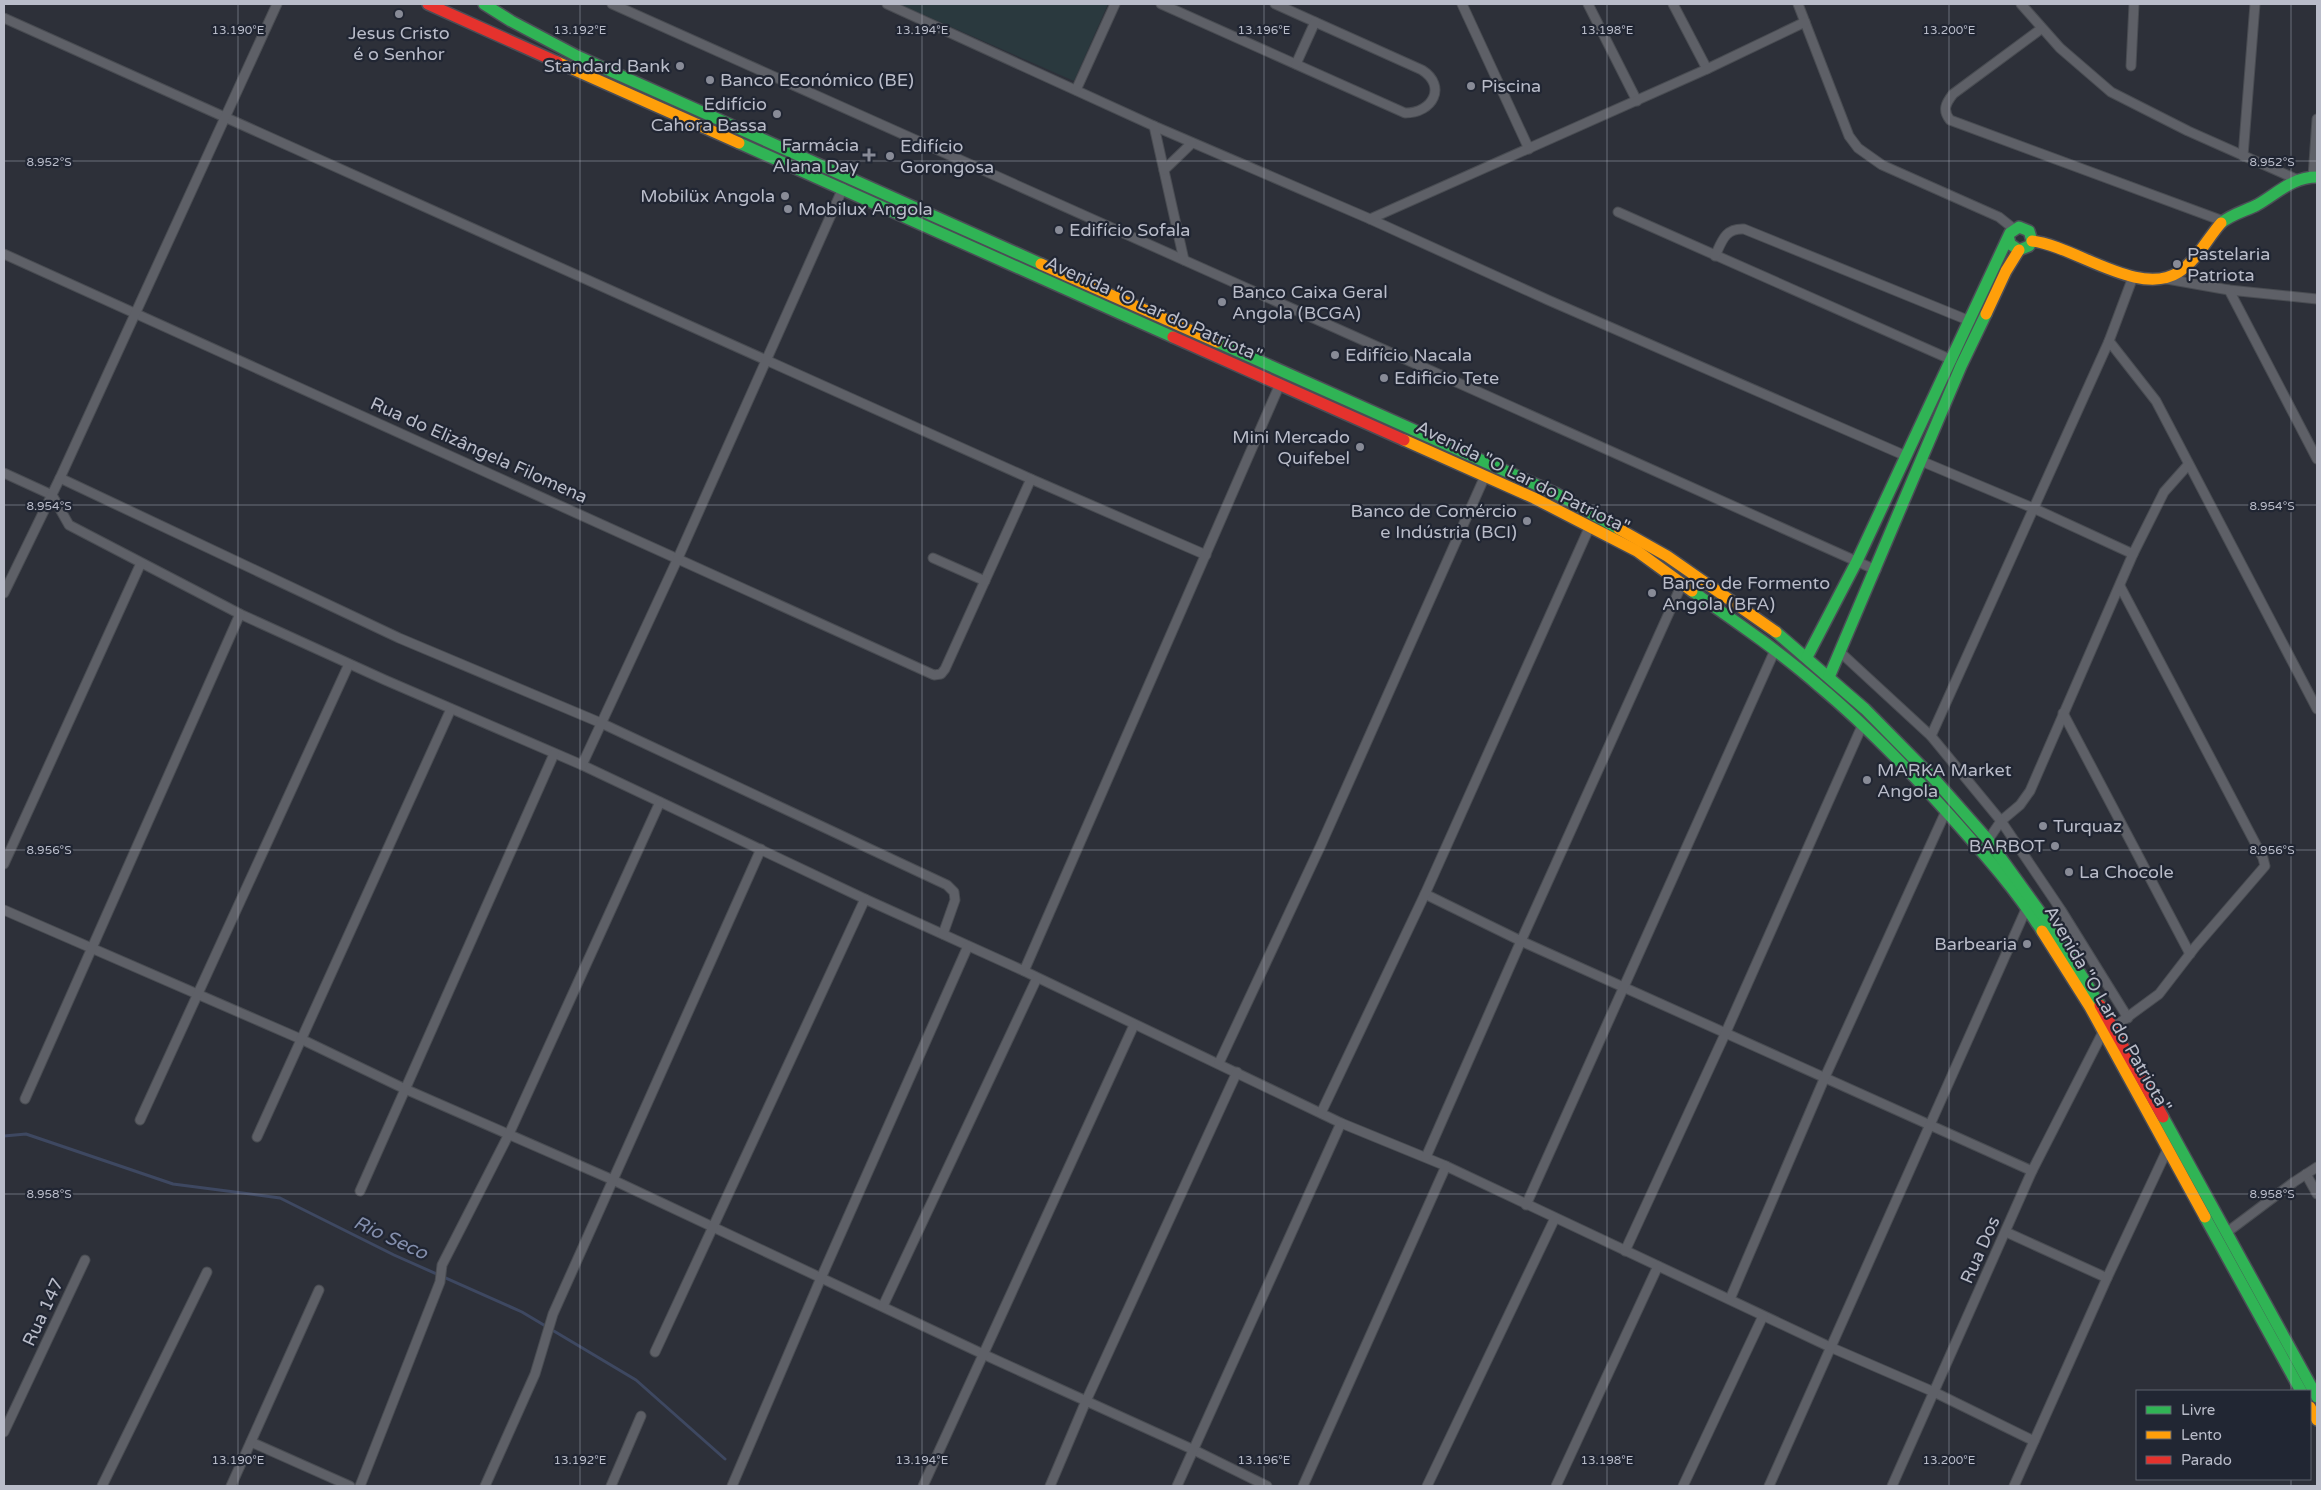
<svg xmlns="http://www.w3.org/2000/svg" width="2321" height="1490" font-family="'Varela Round',sans-serif">
  <rect width="100%" height="100%" fill="#2d3039"/>
  <polygon fill="#2a393e" points="899,4 1108,4 1074,81"/>
  <g fill="none" stroke-linecap="round" stroke-linejoin="round">
    <polyline stroke="#3e4861" stroke-width="3" points="4,1136 26,1134 173,1184 280,1198 394,1255 522,1312 636,1380 725,1459"/>
    <defs>
      <g id="street">
        <polyline points="612,4 1876,570"/>
        <polyline points="887,4 1154,126 1370,219 1548,300 1906,456"/>
        <path d="M1161 4 1405 113C1433 113 1447 86 1422 70L1275 4"/>
        <polyline points="1462,4 1529,149"/>
        <polyline points="1588,4 1637,101"/>
        <polyline points="1673,4 1707,69"/>
        <polyline points="1798,4 1849,136 1858,148 1882,165 1999,217 2014,229"/>
        <polyline points="2021,4 2060,48 2111,92 2188,131 2296,179"/>
        <polyline points="4,18 1031,479 1206,555"/>
        <path d="M2041 29 1953 94C1946 103 1942 110 1950 120L2223 221"/>
        <polyline points="1296,64 1315,22"/>
        <polyline points="2131,66 2134,4"/>
        <polyline points="1076,90 1115,4"/>
        <polyline points="1154,126 1184,260"/>
        <polyline points="2243,156 2255,4"/>
        <polyline points="1164,170 1192,143"/>
        <polyline points="2313,177 2317,119"/>
        <polyline points="1618,212 1952,360"/>
        <polyline points="1370,219 1707,69 1805,22"/>
        <polyline points="4,254 934,675 941,674 945,669 1031,479"/>
        <path d="M1715 256C1722 241 1725 228 1744 229L1970 321"/>
        <polyline points="2167,279 2229,290 2317,299"/>
        <polyline points="2229,290 2317,459"/>
        <polyline points="2109,341 2156,401 2317,709"/>
        <polyline points="1921,461 2033,508 2133,554"/>
        <polyline points="4,473 52,495 69,525 240,614 385,680 582,765 865,899 1024,971 1341,1123 1446,1166 1830,1347 1934,1392 2034,1441"/>
        <polyline points="60,478 399,638 601,723 947,885 954,892 955,900 943,934"/>
        <polyline points="933,558 985,581"/>
        <polyline points="4,593 60,478 277,4"/>
        <polyline points="1840,652 1931,736 2001,821 2020,805 2030,791 2133,554 2164,492 2188,465"/>
        <polyline points="2063,713 2190,954"/>
        <polyline points="1931,736 2109,341 2133,277"/>
        <polyline points="582,765 678,558 843,188"/>
        <polyline points="1988,840 2001,821 2061,910 2128,1018"/>
        <polyline points="4,864 141,563"/>
        <polyline points="1425,894 1521,941 2032,1171"/>
        <polyline points="4,910 303,1040 405,1089 613,1180 985,1355 1194,1450 1267,1486"/>
        <polyline points="1024,971 1280,384"/>
        <polyline points="2114,1027 2159,994 2196,946 2265,866 2263,858 2120,586"/>
        <polyline points="1219,1063 1320,847 1485,476"/>
        <polyline points="25,1099 240,614"/>
        <polyline points="1321,1113 1425,894 1590,526"/>
        <polyline points="140,1120 349,664"/>
        <polyline points="257,1137 451,709"/>
        <polyline points="1426,1157 1521,941 1682,584"/>
        <polyline points="2306,1174 2317,1194"/>
        <polyline points="360,1191 554,754"/>
        <polyline points="1526,1205 1775,650"/>
        <polyline points="2006,1232 2107,1278"/>
        <polyline points="2226,1233 2294,1182 2317,1167"/>
        <polyline points="1625,1251 1726,1032 1862,726"/>
        <polyline points="1730,1299 1825,1077 1946,811"/>
        <polyline points="883,1306 1037,978"/>
        <polyline points="655,1352 865,899"/>
        <polyline points="4,1432 85,1260"/>
        <polyline points="251,1442 350,1486"/>
        <polyline points="102,1486 207,1272"/>
        <polyline points="231,1486 319,1290"/>
        <polyline points="360,1486 440,1282 442,1265 509,1134 660,802"/>
        <polyline points="485,1486 535,1374 553,1314 761,849"/>
        <polyline points="611,1486 641,1416"/>
        <polyline points="732,1486 821,1278 968,946"/>
        <polyline points="923,1486 1134,1025"/>
        <polyline points="1050,1486 1086,1401 1237,1072"/>
        <polyline points="1177,1486 1341,1123"/>
        <polyline points="1303,1486 1446,1166"/>
        <polyline points="1427,1486 1555,1218"/>
        <polyline points="1556,1486 1658,1266"/>
        <polyline points="1683,1486 1763,1316"/>
        <polyline points="1769,1486 2027,907"/>
        <polyline points="1892,1486 2032,1171 2104,1030"/>
        <polyline points="2014,1486 2107,1278 2168,1148"/>
      </g>
      <g id="fast">
        <polyline points="484,4 511,21 577,56 1041,264"/>
        <polyline points="739,143 1173,337"/>
        <path d="M2221 223C2232 214 2245 211 2257 205 2278 193 2292 177 2317 177"/>
        <polyline points="1217,342 1557,494 1619,529"/>
        <path d="M1692 591C1735 621 1779 651 1819 686 1867 726 1911 772 1953 819 1985 855 2017 891 2042 931"/>
        <polyline points="1776,632 1865,709 1936,781 1988,840 2053,930 2100,1005"/>
        <polyline points="1807,657 1857,561 2010,233 2019,227 2029,231 2032,241 2029,246 2019,250 2010,244 2009,239"/>
        <polyline points="1829,677 1961,366 1986,314"/>
        <polyline points="2163,1117 2317,1397"/>
        <polyline points="2205,1217 2301,1391"/>
      </g>
      <g id="slow">
        <polyline points="557,62 739,143"/>
        <path d="M2032 241C2075 246 2139 298 2179 272 2197 260 2207 239 2221 223"/>
        <polyline points="1041,264 1217,342"/>
        <polyline points="1986,314 2006,271 2019,250"/>
        <polyline points="1404,440 1534,498 1637,551 1692,591"/>
        <polyline points="1619,529 1667,556 1776,632"/>
        <polyline points="2042,931 2090,1007 2205,1217"/>
        <polyline points="2310,1407 2317,1420"/>
      </g>
      <g id="jam">
        <polyline points="428,4 557,62"/>
        <polyline points="1173,337 1404,440"/>
        <polyline points="2100,1005 2163,1117"/>
      </g>
    </defs>
    <use href="#street" stroke="#494c52" stroke-width="11"/>
    <use href="#fast" stroke="#4b4d56" stroke-width="14"/>
    <use href="#slow" stroke="#4b4d56" stroke-width="14"/>
    <use href="#jam" stroke="#4b4d56" stroke-width="14"/>
    <use href="#street" stroke="#5e6067" stroke-width="9"/>
    <use href="#fast" stroke="#30b455" stroke-width="11"/>
    <use href="#slow" stroke="#ff9f0a" stroke-width="11"/>
    <use href="#jam" stroke="#e5322d" stroke-width="11"/>
  </g>
  <path fill="none" stroke="#b9bcc9" stroke-width="1" stroke-opacity="0.45" d="M238 4V1486M580 4V1486M922 4V1486M1264 4V1486M1607 4V1486M1949 4V1486M2291 4V1391M4 161H2317M4 505H2317M4 850H2317M4 1194H2317M2291 1479V1486"/>
  <g fill="#888b97" stroke="#212633" stroke-width="2">
    <circle cx="399" cy="14" r="5"/>
    <circle cx="680" cy="66" r="5"/>
    <circle cx="710" cy="80" r="5"/>
    <circle cx="1471" cy="86" r="5"/>
    <circle cx="777" cy="114" r="5"/>
    <path d="M866.5 147.5h5v5h5v5h-5v5h-5v-5h-5v-5h5z"/>
    <circle cx="890" cy="156" r="5"/>
    <circle cx="785" cy="196" r="5"/>
    <circle cx="788" cy="209" r="5"/>
    <circle cx="1059" cy="230" r="5"/>
    <circle cx="2177" cy="264" r="5"/>
    <circle cx="1222" cy="302" r="5"/>
    <circle cx="1335" cy="355" r="5"/>
    <circle cx="1384" cy="378" r="5"/>
    <circle cx="1360" cy="447" r="5"/>
    <circle cx="1527" cy="521" r="5"/>
    <circle cx="1652" cy="593" r="5"/>
    <circle cx="1867" cy="780" r="5"/>
    <circle cx="2043" cy="826" r="5"/>
    <circle cx="2055" cy="846" r="5"/>
    <circle cx="2069" cy="872" r="5"/>
    <circle cx="2027" cy="944" r="5"/>
  </g>
  <g text-anchor="middle" stroke-width="4.5" stroke-linejoin="round" paint-order="stroke">
    <g font-size="18" fill="#b9bcc9" stroke="#212633" text-anchor="start">
      <text x="399" y="39" text-anchor="middle">Jesus Cristo<tspan x="399" dy="21">é o Senhor</tspan></text>
      <text x="670" y="72" text-anchor="end">Standard Bank</text>
      <text x="720" y="86">Banco Económico (BE)</text>
      <text x="1481" y="92">Piscina</text>
      <text x="767" y="110" text-anchor="end">Edifício<tspan x="767" dy="21">Cahora Bassa</tspan></text>
      <text x="859" y="151" text-anchor="end">Farmácia<tspan x="859" dy="21">Alana Day</tspan></text>
      <text x="900" y="152">Edifício<tspan x="900" dy="21">Gorongosa</tspan></text>
      <text x="775" y="202" text-anchor="end">Mobilüx Angola</text>
      <text x="798" y="215">Mobilux Angola</text>
      <text x="1069" y="236">Edifício Sofala</text>
      <text x="2187" y="260">Pastelaria<tspan x="2187" dy="21">Patriota</tspan></text>
      <text x="1232" y="298">Banco Caixa Geral<tspan x="1232" dy="21">Angola (BCGA)</tspan></text>
      <text x="1345" y="361">Edifício Nacala</text>
      <text x="1394" y="384">Edificio Tete</text>
      <text x="1350" y="443" text-anchor="end">Mini Mercado<tspan x="1350" dy="21">Quifebel</tspan></text>
      <text x="1517" y="517" text-anchor="end">Banco de Comércio<tspan x="1517" dy="21">e Indústria (BCI)</tspan></text>
      <text x="1662" y="589">Banco de Formento<tspan x="1662" dy="21">Angola (BFA)</tspan></text>
      <text x="1877" y="776">MARKA Market<tspan x="1877" dy="21">Angola</tspan></text>
      <text x="2053" y="832">Turquaz</text>
      <text x="2045" y="852" text-anchor="end">BARBOT</text>
      <text x="2079" y="878">La Chocole</text>
      <text x="2017" y="950" text-anchor="end">Barbearia</text>
    </g>
    <g font-size="18" fill="#b9bcc9" stroke="#212633">
      <text transform="translate(1154 309) rotate(24)" y="6">Avenida "O Lar do Patriota"</text>
      <text transform="translate(479 450) rotate(24)" y="6">Rua do Elizângela Filomena</text>
      <text transform="translate(1523 477) rotate(26)" y="6">Avenida "O Lar do Patriota"</text>
      <text transform="translate(2108 1009) rotate(60)" y="6">Avenida "O Lar do Patriota"</text>
      <text transform="translate(1980 1250) rotate(-66)" y="6">Rua Dos</text>
      <text transform="translate(43 1312) rotate(-65)" y="6">Rua 147</text>
    </g>
    <g font-size="19" font-style="italic" fill="#848fad" stroke="#212633">
      <text transform="translate(391 1237) rotate(25)" y="7">Rio Seco</text>
    </g>
  </g>
  <g font-size="12" text-anchor="middle" fill="#b9bcc9" stroke="#212633" stroke-width="4.5" stroke-linejoin="round" paint-order="stroke">
    <text x="238" y="34">13.190°E</text>
    <text x="580" y="34">13.192°E</text>
    <text x="922" y="34">13.194°E</text>
    <text x="1264" y="34">13.196°E</text>
    <text x="1607" y="34">13.198°E</text>
    <text x="1949" y="34">13.200°E</text>
    <text x="49" y="166">8.952°S</text>
    <text x="2272" y="166">8.952°S</text>
    <text x="49" y="510">8.954°S</text>
    <text x="2272" y="510">8.954°S</text>
    <text x="49" y="854">8.956°S</text>
    <text x="2272" y="854">8.956°S</text>
    <text x="49" y="1198">8.958°S</text>
    <text x="2272" y="1198">8.958°S</text>
    <text x="238" y="1464">13.190°E</text>
    <text x="580" y="1464">13.192°E</text>
    <text x="922" y="1464">13.194°E</text>
    <text x="1264" y="1464">13.196°E</text>
    <text x="1607" y="1464">13.198°E</text>
    <text x="1949" y="1464">13.200°E</text>
  </g>
  <rect width="2321" height="1490" fill="none" stroke="#b9bcc9" stroke-width="10"/>
  <rect x="2136" y="1390" width="175" height="90" fill="#212633" stroke="#5e626f"/>
  <rect x="2146" y="1406" width="25" height="8" fill="#30b455" stroke="#5e626f"/>
  <text x="2181" y="1415" font-size="15" fill="#b9bcc9">Livre</text>
  <rect x="2146" y="1431" width="25" height="8" fill="#ff9f0a" stroke="#5e626f"/>
  <text x="2181" y="1440" font-size="15" fill="#b9bcc9">Lento</text>
  <rect x="2146" y="1456" width="25" height="8" fill="#e5322d" stroke="#5e626f"/>
  <text x="2181" y="1465" font-size="15" fill="#b9bcc9">Parado</text>
</svg>
